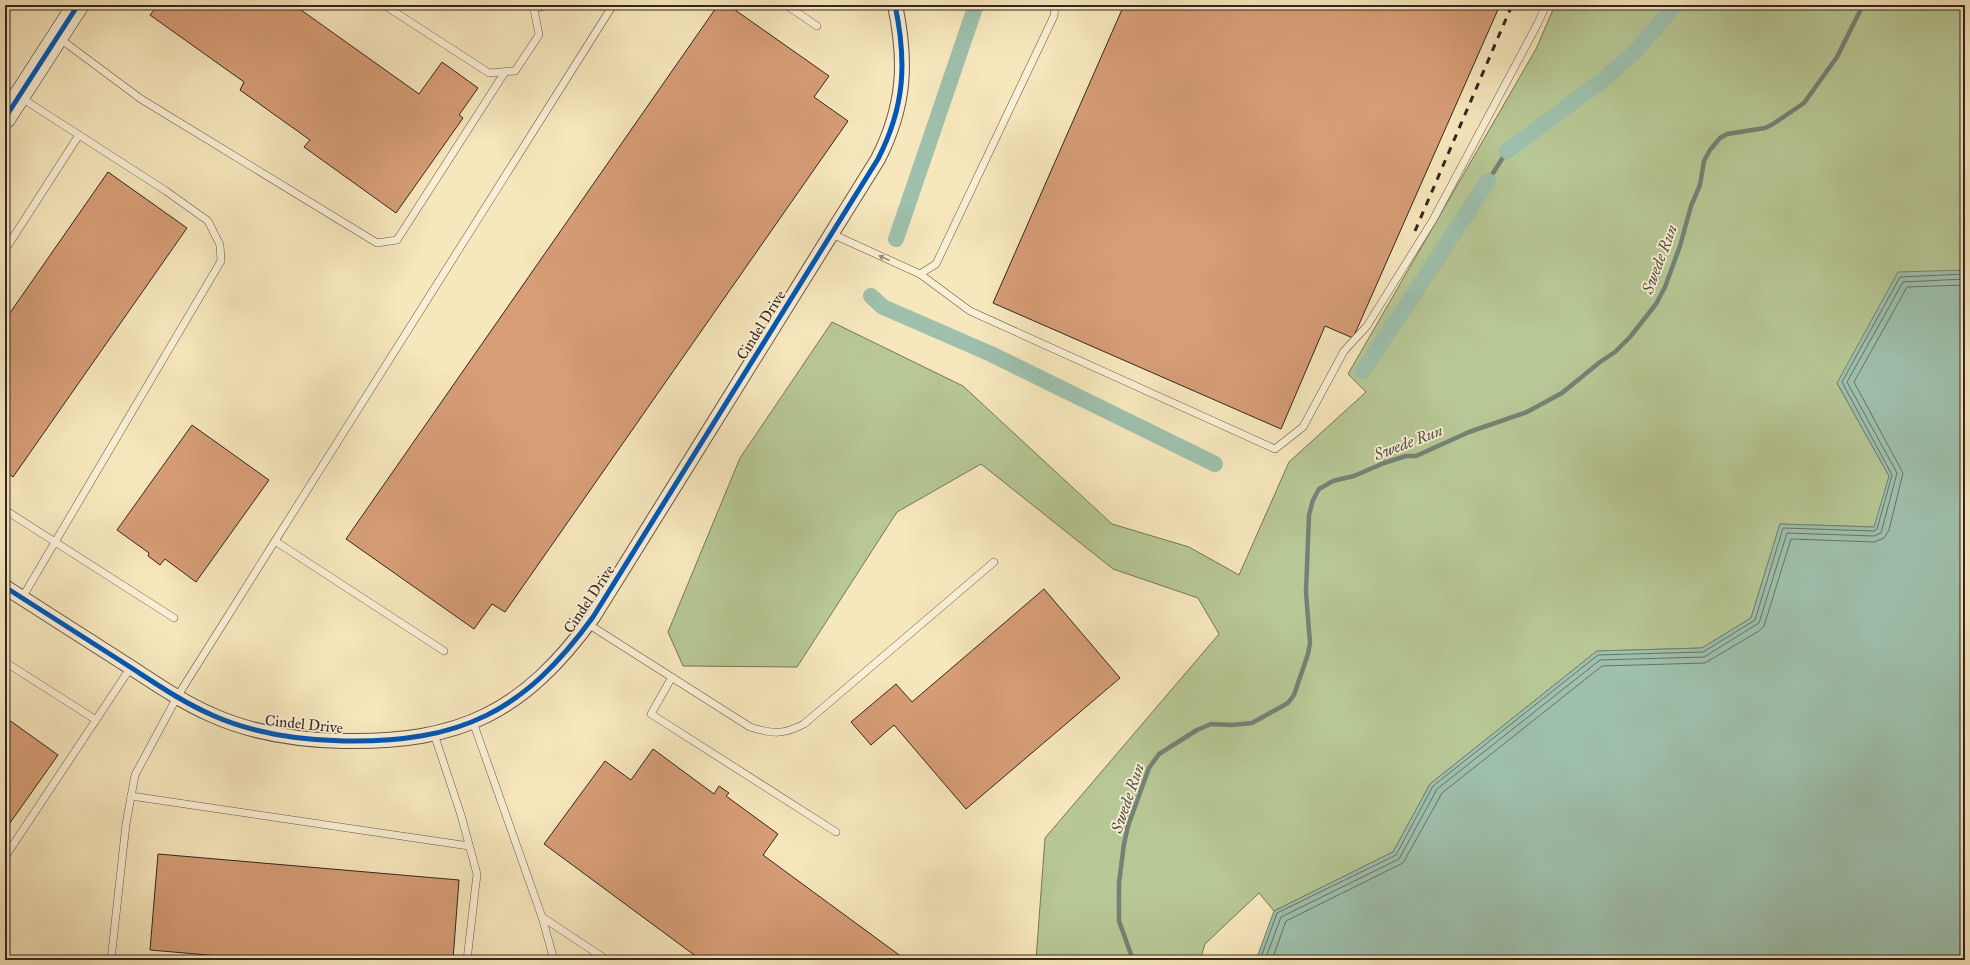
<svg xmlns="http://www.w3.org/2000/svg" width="1970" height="965" font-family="'IM FELL Great Primer',serif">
  <rect width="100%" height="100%" fill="#f7e7bd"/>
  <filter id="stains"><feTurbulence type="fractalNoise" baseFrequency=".005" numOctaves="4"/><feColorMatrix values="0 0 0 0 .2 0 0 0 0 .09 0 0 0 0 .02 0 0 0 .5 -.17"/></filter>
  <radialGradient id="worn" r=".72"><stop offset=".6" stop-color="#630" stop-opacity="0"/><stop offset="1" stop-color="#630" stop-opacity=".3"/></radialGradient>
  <polygon fill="#b7c795" stroke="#76765a" points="1555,5 1965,5 1965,270 1837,383 1889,476 1875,527 1780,524 1751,618 1702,648 1597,651 1430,784 1393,852 1274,911 1259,893 1205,944 1200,960 1036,960 1045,838 1219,634 1198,598 1113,569 981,464 897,512 797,667 683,666 668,632 740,458 832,322 963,386 1112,524 1189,547 1239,575 1289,462 1366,392 1348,374 1536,49"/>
  <polygon fill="#9ec0ad" stroke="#748275" points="1965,270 1965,960 1256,960 1274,911 1393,852 1430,784 1597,651 1702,648 1751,618 1780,524 1874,527 1889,476 1837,383 1898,272"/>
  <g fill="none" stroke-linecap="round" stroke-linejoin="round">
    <g stroke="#697266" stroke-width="1">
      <polyline points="1260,960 1277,913 1396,855 1433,786 1598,655 1703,652 1755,620 1783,528 1874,531 1877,529 1892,475 1842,382 1900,277 1965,274"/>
      <polyline points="1265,960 1281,917 1399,859 1437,789 1600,660 1704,657 1759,623 1787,533 1874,536 1881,533 1897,473 1847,382 1903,282 1965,279"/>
      <polyline points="1272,960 1286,921 1403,863 1442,793 1602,666 1705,663 1759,631 1764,626 1791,539 1874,542 1884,538 1889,530 1903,473 1854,382 1907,287 1965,285"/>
    </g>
    <g stroke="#748275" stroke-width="4.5">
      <polyline points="1488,181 1507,151"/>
      <polyline points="1133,960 1119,921 1119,883 1124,844 1128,826 1149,768 1159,754 1197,730 1211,724 1232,725 1252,723 1288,703 1294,695 1308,654 1310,643 1306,592 1309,515 1313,500 1319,489 1333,481 1354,476 1384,463 1406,456 1416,456 1469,432 1527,412 1562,393 1600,362 1615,352 1630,337 1656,304 1665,287 1680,246 1691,206 1700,185 1704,161 1710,150 1720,138 1727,134 1765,128 1773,124 1804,103 1837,57 1863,5"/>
    </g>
    <g stroke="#9ec0ad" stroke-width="16">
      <polyline points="1507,151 1604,79 1636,51 1675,5"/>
      <polyline points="896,239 976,5"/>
      <polyline points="871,296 883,307 991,354 1215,464"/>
      <polyline points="1363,371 1488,181"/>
    </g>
  </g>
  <g fill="#d69d76" stroke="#342520">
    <polygon points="158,5 294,5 419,94 442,62 478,88 459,115 463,118 396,213 304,147 310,140 240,90 244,82 150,15"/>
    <polygon points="718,5 728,5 829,76 814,97 848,121 505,612 492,604 474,629 346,539"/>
    <polygon points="1124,5 1500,5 1353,338 1325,326 1281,429 993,303"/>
    <polygon points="108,172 187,228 13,477 5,471 5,320"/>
    <polygon points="192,425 269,480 196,582 165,559 160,565 148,556 149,553 117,530"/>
    <polygon points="1044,589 1120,678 966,809 894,725 871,745 851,722 896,684 912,702"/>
    <polygon points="5,717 58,755 5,830"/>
    <polygon points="653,749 714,794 719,786 729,793 726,796 778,834 763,855 906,960 701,960 544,844 605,761 631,780"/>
    <polygon points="158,854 459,880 453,960 265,960 150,950"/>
  </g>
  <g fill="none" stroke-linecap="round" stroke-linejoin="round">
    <defs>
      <g id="lane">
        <polyline points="384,5 489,73 515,71 539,35 534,9 526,5"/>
        <polyline points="786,5 817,26"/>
        <polyline points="534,9 548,5"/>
        <polyline points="59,38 141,99 377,243 397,240 505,72"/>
        <polyline points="20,97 166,191 208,221 220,245 221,261 22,598"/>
        <polyline points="832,234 920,274 970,311 1275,449 1303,427 1344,351 1367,326 1433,220 1538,23 1546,5"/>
        <polyline points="5,250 79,135"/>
        <polyline points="920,274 936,264 1054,16 1055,5"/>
        <polyline points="5,510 174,618"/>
        <path d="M588 624 750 727C772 734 783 735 804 724L994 562"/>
        <polyline points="444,651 275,541 613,5"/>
        <polyline points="5,662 96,720"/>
        <polyline points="672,677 651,714 836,832"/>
        <polyline points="473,722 542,917 607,960"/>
        <polyline points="434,734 461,815 477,874 467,960"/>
        <polyline points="131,796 469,846"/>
        <polyline points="5,857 131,667"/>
        <polyline points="542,917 554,960"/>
        <polyline points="111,960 126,824 135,775 177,697 275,541"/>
      </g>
      <path id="street" d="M5 587C46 613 87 639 127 665 155 683 182 702 212 715 254 734 298 740 343 741 461 743 524 712 593 617L878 159C905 106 907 62 895 5"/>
      <polyline id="secondary" points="5,118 78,5"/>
    </defs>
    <use href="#lane" stroke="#655647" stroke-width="8"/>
    <use href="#street" stroke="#655647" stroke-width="16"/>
    <use href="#secondary" stroke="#342520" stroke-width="22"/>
    <use href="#lane" stroke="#faefd4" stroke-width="7"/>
    <use href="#street" stroke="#faefd4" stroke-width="14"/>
    <use href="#secondary" stroke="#faefd4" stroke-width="21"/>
    <polyline stroke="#342520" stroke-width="3" stroke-dasharray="7 7" stroke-linecap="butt" points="1415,231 1512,5"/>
    <defs>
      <g id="cycleway">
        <polyline points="5,118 78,5"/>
        <path d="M5 587C46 613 87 639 127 665 155 683 182 702 212 715 254 734 298 740 343 741 461 743 524 712 593 617L878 159C905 106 907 62 895 5"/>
      </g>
    </defs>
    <use href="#cycleway" stroke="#faefd4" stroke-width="8"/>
    <use href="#cycleway" stroke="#0057b8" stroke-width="5"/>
  </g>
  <defs><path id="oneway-solid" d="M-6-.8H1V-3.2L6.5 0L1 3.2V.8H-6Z"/></defs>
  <use fill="#978a7a" href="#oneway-solid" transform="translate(884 258) rotate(-156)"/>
  <g text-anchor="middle" stroke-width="3.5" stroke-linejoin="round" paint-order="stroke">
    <g font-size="15" fill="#342520" stroke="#faefd4">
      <text transform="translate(761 325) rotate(-58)" y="5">Cindel Drive</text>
      <text transform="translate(589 599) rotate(-56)" y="5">Cindel Drive</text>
      <text transform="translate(304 724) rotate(6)" y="5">Cindel Drive</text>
    </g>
    <g font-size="16" font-style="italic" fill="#54544a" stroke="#faefd4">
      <text transform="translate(1659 259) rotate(-69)" y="6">Swede Run</text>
      <text transform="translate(1408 442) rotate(-21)" y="6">Swede Run</text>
      <text transform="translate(1127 798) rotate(-71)" y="6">Swede Run</text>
    </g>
  </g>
  <rect width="1970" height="965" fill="none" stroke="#f7e7bd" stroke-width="20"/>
  <rect x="6" y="6" width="1958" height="953" fill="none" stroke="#342520" stroke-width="2"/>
  <rect x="10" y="10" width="1950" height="945" fill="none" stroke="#342520"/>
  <rect width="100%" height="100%" filter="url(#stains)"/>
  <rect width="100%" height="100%" fill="url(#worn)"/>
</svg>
